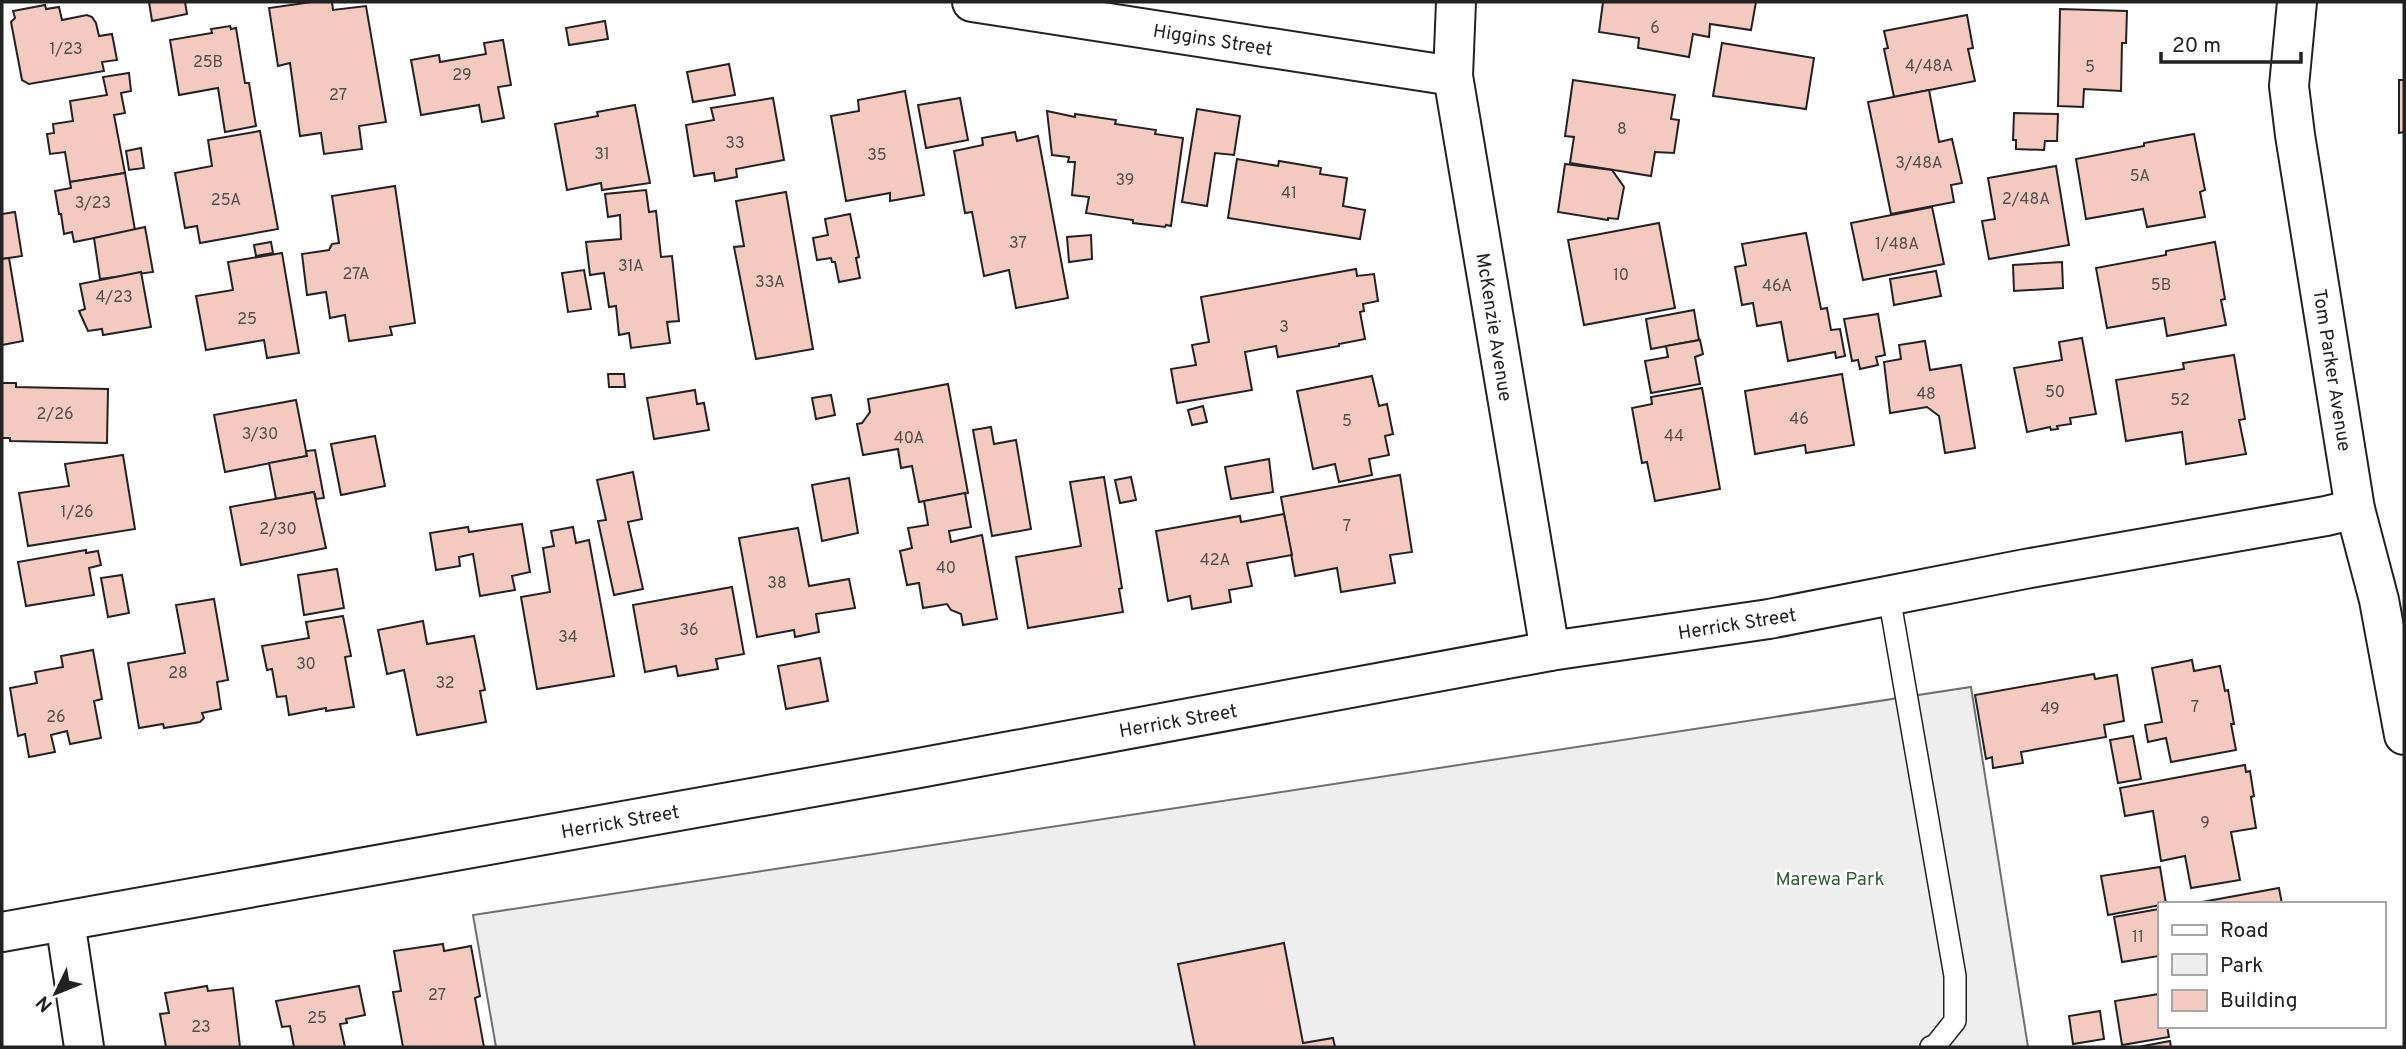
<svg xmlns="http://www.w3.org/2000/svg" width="2406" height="1049" font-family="Overpass,sans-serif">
  <rect width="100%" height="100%" fill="#fff"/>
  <polygon fill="#eee" stroke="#6f6f6f" stroke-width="2" points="1971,687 2028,1047 496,1047 473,915"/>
  <g fill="#f3c9c0" stroke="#222" stroke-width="2">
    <polygon points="149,2 185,2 187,14 152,21"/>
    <polygon points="312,2 332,2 333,10 366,6 386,122 359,126 362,149 324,154 321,133 300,136 290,63 278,66 269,8"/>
    <polygon points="1603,2 1756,2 1751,30 1710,24 1709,37 1693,34 1689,57 1638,48 1639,38 1599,32"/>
    <polygon points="45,5 46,9 59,7 62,20 87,15 92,17 96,23 99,36 112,34 117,60 102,62 104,71 29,84 22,80 11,22 15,18 13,11"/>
    <polygon points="2060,9 2127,11 2126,43 2122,43 2121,91 2084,89 2083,107 2058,106"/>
    <polygon points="1967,15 1973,48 1968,49 1975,81 1894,97 1884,49 1888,48 1884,31"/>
    <polygon points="605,21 608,39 569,45 566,28"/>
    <polygon points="230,26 231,29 236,28 245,83 249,83 256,126 225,132 218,88 179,95 170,40 212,33 211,29"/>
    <polygon points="503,40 511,85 498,87 504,118 482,122 479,105 421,115 411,60 439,55 440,62 486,54 484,43"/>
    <polygon points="1722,43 1814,58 1806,109 1713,96"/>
    <polygon points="729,64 735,95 693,102 687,72"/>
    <polygon points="129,73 131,91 121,93 125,113 114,115 125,173 70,182 65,152 50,154 47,134 54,133 53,124 73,121 70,101 107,95 103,77"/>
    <polygon points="1573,80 1675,95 1671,119 1679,120 1674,153 1655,152 1651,176 1570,163 1574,137 1565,136"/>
    <polygon points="2399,80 2404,80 2404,132 2399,133"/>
    <polygon points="1929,90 1939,142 1952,139 1962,183 1951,185 1954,202 1891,214 1868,102"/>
    <polygon points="905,91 924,195 890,201 890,193 846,201 831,116 859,111 858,100"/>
    <polygon points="773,98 784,160 736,169 737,177 715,181 714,173 694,176 686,125 714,120 711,108"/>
    <polygon points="960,98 968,140 926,148 918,105"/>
    <polygon points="635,105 650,183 602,190 601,183 567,190 555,124 598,116 597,112"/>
    <polygon points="1197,109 1240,116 1234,155 1215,153 1207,206 1182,202"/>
    <polygon points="1047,111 1075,117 1075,114 1116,120 1115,124 1156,130 1155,134 1183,138 1171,226 1166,225 1165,227 1133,223 1133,220 1086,213 1089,197 1072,195 1075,162 1068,162 1069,157 1052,155"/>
    <polygon points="2014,113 2058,114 2057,141 2045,141 2044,150 2016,149 2016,140 2013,140"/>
    <polygon points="260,131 278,229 200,243 197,226 185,228 175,173 212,166 208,140"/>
    <polygon points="1015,132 1017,141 1038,136 1068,298 1016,308 1009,270 984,276 972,212 965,213 954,151 983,145 982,138"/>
    <polygon points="2194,134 2205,190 2200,192 2205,217 2147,227 2143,209 2086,219 2076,159 2144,146 2144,143"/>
    <polygon points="141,148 144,168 129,170 126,151"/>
    <polygon points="1237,159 1278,166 1279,161 1321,168 1320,174 1347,178 1343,206 1365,210 1360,239 1228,218"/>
    <polygon points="1565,164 1612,170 1624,187 1618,219 1608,218 1608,220 1558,212"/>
    <polygon points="2056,166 2069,245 1989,259 1982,221 1995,219 1988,178"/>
    <polygon points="125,173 135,230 74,242 72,232 64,234 61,214 59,214 55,191 71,188 70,182"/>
    <polygon points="395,186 415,323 390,327 392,335 349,341 345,315 330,318 326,292 307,295 302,254 329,250 332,244 339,243 332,196"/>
    <polygon points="646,190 649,212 656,211 661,257 672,256 679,321 667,322 670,343 631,348 629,333 619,335 616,306 609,307 604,273 590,275 586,242 621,239 620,215 608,217 605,194"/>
    <polygon points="786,192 813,349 756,359 734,247 744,246 736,201"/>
    <polygon points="1932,207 1944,264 1863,280 1851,223"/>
    <polygon points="15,212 22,256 2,259 2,214"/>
    <polygon points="850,214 859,257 856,258 860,278 839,282 835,262 832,262 831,258 817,260 813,238 828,235 825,219"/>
    <polygon points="1659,223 1675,308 1584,325 1568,240"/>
    <polygon points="145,227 153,272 100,279 94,238"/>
    <polygon points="1806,233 1821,309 1827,308 1831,330 1840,329 1845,356 1836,358 1835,352 1788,361 1781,322 1757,326 1753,303 1742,305 1735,267 1746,265 1742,244"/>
    <polygon points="1091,235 1092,259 1069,262 1067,237"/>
    <polygon points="271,242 273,253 256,256 254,245"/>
    <polygon points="2215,242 2225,299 2221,300 2226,325 2167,336 2164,318 2107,328 2096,268 2166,255 2166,251"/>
    <polygon points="282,253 299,353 267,358 264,340 206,350 196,296 233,290 228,262"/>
    <polygon points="9,258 23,341 2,345 2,259"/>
    <polygon points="2062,262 2063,288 2014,291 2013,265"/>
    <polygon points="1356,269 1357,276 1374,274 1378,301 1363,304 1364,311 1360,312 1365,339 1339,344 1339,346 1278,357 1276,346 1245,352 1252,390 1177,403 1171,369 1196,365 1192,345 1209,342 1201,297"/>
    <polygon points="584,270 591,309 568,312 562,273"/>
    <polygon points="1936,271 1941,296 1894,305 1890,279"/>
    <polygon points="141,272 151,327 103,335 102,329 88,331 79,311 85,309 80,284"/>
    <polygon points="1694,310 1699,340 1651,349 1646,319"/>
    <polygon points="1878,314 1885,355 1876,357 1878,365 1860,369 1858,360 1852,361 1844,319"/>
    <polygon points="2082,338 2096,414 2070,418 2071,424 2057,426 2058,429 2051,430 2050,427 2027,432 2014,368 2062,360 2059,342"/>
    <polygon points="1700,340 1703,354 1695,357 1700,384 1651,393 1645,361 1668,357 1666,346"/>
    <polygon points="1925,341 1930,370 1961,365 1975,448 1945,453 1939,416 1927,407 1890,413 1884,362 1901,359 1899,345"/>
    <polygon points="2234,355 2245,419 2239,420 2246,454 2186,464 2182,432 2126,441 2116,380 2184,369 2183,363"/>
    <polygon points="608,374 624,374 625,387 609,387"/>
    <polygon points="1842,374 1854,445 1806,453 1805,445 1755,454 1745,391"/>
    <polygon points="1372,376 1379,406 1387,404 1393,434 1385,436 1389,455 1369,459 1372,475 1339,482 1335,464 1313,469 1297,391"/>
    <polygon points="2,383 16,383 16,387 108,389 107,443 10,441 10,438 2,438"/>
    <polygon points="948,384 968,493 919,502 912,466 901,468 898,449 863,455 857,424 862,423 870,412 868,399"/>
    <polygon points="1702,388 1720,489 1655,501 1647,462 1642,463 1632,408 1652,404 1651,397"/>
    <polygon points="695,390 697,404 704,403 709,430 654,439 647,398"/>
    <polygon points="831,395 835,415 816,419 812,398"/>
    <polygon points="296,400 307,456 225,472 214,415"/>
    <polygon points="1203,406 1207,422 1192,425 1188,410"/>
    <polygon points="991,427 994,444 1016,440 1031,529 992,536 973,430"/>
    <polygon points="375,436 385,486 341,495 331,444"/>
    <polygon points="315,450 324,498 316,499 314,492 276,499 269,463 307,456 306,451"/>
    <polygon points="123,455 135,529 28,546 19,493 69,486 65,464"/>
    <polygon points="1269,459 1273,492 1231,499 1225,467"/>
    <polygon points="633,472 642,519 628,522 643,589 614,595 598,521 606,520 597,480"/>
    <polygon points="1400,475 1412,552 1390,555 1395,583 1341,592 1337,568 1295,576 1281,497"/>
    <polygon points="1104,477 1122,588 1119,589 1123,612 1028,628 1016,557 1081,546 1070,482"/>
    <polygon points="1131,477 1136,500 1120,503 1115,480"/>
    <polygon points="849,478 858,533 822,541 812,485"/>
    <polygon points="314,492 326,548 241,565 230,507"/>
    <polygon points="965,493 971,527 949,531 951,542 982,535 997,619 963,625 961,614 951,610 947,604 923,608 919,583 907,585 900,551 912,548 908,528 928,525 924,501"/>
    <polygon points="1284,514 1292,555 1247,563 1252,586 1229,590 1231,602 1192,609 1190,596 1168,601 1156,531 1240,516 1241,522"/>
    <polygon points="522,524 530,572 512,576 515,590 480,596 473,554 459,557 460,566 436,570 430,533 468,527 469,532"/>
    <polygon points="573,527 576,543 589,540 614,676 537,689 521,597 550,592 543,548 554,546 551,531"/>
    <polygon points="798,528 809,586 849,579 855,608 816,614 819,632 795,637 794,630 757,637 739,538"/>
    <polygon points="86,550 86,553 98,551 101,565 89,568 94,595 26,606 18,562"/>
    <polygon points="337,569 344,608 304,615 298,575"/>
    <polygon points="122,575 129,613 108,617 101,578"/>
    <polygon points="732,587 744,654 716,659 718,669 678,676 676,666 645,672 633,605"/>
    <polygon points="214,599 228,680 217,682 221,709 202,713 204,718 200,722 164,728 163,724 139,728 128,663 185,653 176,605"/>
    <polygon points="343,616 351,656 345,657 354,707 326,711 326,708 289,715 286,696 277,697 272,669 267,670 262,646 309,638 306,622"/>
    <polygon points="423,621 427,644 474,636 485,690 480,691 486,722 417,735 404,670 387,674 378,630"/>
    <polygon points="93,650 102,699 94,701 101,738 70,744 67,731 51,735 55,752 29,757 25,734 18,736 10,688 37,683 35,672 63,667 61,656"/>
    <polygon points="820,658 828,701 786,709 778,666"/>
    <polygon points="2192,660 2194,671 2220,666 2225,691 2228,690 2234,724 2231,724 2236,750 2171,762 2166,738 2148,742 2145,725 2162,722 2152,668"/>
    <polygon points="2094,674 2095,679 2117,675 2124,721 2104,725 2106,737 2021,752 2023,763 1993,768 1992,757 1986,759 1975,695"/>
    <polygon points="2133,736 2141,779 2118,783 2110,740"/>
    <polygon points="2245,765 2246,772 2250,771 2254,796 2251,797 2256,828 2231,832 2240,880 2191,888 2185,856 2161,861 2153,811 2125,816 2120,788"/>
    <polygon points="2160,867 2166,904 2108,915 2101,876"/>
    <polygon points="2279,888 2282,904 2191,904"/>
    <polygon points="2159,909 2159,956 2122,962 2114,917"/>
    <polygon points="1284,943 1303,1043 1333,1038 1335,1047 1195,1047 1178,964"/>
    <polygon points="443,944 444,951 471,946 480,996 475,998 484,1047 403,1047 393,992 401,991 394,951"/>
    <polygon points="207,986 208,991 233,988 240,1047 166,1047 160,1014 169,1013 165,993"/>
    <polygon points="359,986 365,1015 346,1019 347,1023 340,1024 345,1047 294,1047 290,1026 282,1027 276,1001"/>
    <polygon points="2159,994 2159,1026 2167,1026 2169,1037 2122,1045 2115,1001"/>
    <polygon points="2100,1011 2104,1039 2073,1044 2069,1016"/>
    <polygon points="2170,1041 2171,1047 2138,1047"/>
  </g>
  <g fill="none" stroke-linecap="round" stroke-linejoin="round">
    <defs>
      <polyline id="service" points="1889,596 1955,976 1955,1021 1935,1046 1931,1047"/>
      <g id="minor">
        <polyline points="972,2 1453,76"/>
        <polyline points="1456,2 1453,76 1550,651"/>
        <polyline points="2297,2 2289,86 2295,135 2355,509 2379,600 2404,735"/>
        <polyline points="65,921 84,1047"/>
        <polyline points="2,932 919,768 1550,651 1769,619 2025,569 2326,516 2355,509"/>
      </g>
    </defs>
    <use href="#service" stroke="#222" stroke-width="24"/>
    <use href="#minor" stroke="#222" stroke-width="42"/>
    <use href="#service" stroke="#fff" stroke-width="21"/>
    <use href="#minor" stroke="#fff" stroke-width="38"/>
  </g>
  <g text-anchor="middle" stroke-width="5" stroke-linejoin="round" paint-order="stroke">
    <g font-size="16" fill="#564c4a">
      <text x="1655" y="33">6</text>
      <text x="66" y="54">1/23</text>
      <text x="208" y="67">25B</text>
      <text x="1929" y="71">4/48A</text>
      <text x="2090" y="72">5</text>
      <text x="462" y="80">29</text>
      <text x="338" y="100">27</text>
      <text x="1622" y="134">8</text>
      <text x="735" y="148">33</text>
      <text x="602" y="159">31</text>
      <text x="877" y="160">35</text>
      <text x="1919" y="168">3/48A</text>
      <text x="2140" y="181">5A</text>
      <text x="1125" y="185">39</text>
      <text x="1289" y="198">41</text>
      <text x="2026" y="204">2/48A</text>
      <text x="226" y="205">25A</text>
      <text x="93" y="208">3/23</text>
      <text x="1018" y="248">37</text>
      <text x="1897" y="249">1/48A</text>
      <text x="631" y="271">31A</text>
      <text x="356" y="279">27A</text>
      <text x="1621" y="280">10</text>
      <text x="770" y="287">33A</text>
      <text x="2161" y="290">5B</text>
      <text x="1777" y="291">46A</text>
      <text x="114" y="302">4/23</text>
      <text x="247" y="324">25</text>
      <text x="1284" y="332">3</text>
      <text x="2055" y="397">50</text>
      <text x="1926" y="399">48</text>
      <text x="2180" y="405">52</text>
      <text x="55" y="419">2/26</text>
      <text x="1799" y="424">46</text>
      <text x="1347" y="426">5</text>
      <text x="260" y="439">3/30</text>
      <text x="1674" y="441">44</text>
      <text x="909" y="443">40A</text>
      <text x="77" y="517">1/26</text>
      <text x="1347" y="531">7</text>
      <text x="278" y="534">2/30</text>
      <text x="1215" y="565">42A</text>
      <text x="946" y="573">40</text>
      <text x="777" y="588">38</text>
      <text x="689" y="635">36</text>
      <text x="568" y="642">34</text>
      <text x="306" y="669">30</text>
      <text x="178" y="678">28</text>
      <text x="445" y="688">32</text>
      <text x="2195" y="712">7</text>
      <text x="2050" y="714">49</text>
      <text x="56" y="722">26</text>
      <text x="2205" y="828">9</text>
      <text x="2138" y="942">11</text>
      <text x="437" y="1000">27</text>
      <text x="317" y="1023">25</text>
      <text x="201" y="1032">23</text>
    </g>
    <g font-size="19" fill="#222" stroke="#fff">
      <text transform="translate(1213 39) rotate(9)" y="7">Higgins Street</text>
      <text transform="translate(1495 327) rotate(81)" y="7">McKenzie Avenue</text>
      <text transform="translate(2333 370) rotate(81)" y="7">Tom Parker Avenue</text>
      <text transform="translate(1737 623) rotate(-9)" y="7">Herrick Street</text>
      <text transform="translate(1178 720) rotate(-10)" y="7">Herrick Street</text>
      <text transform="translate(620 821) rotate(-10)" y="7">Herrick Street</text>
    </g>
    <g font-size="19" fill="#2f5e38" stroke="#fff">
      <text x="1830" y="885">Marewa Park</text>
    </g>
  </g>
  <rect width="2406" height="1049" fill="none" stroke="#222222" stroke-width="7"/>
  <rect x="2158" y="902" width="228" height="126" fill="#ffffff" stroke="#a7a7a7" stroke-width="2"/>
  <rect x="2172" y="925" width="35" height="10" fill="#ffffff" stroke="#a7a7a7" stroke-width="2"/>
  <text x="2220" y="937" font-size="21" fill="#222222">Road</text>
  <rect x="2172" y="954" width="35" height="21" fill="#eeeeee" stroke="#a7a7a7" stroke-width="2"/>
  <text x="2220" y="972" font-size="21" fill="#222222">Park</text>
  <rect x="2172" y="990" width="35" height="21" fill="#f3c9c0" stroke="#a7a7a7" stroke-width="2"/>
  <text x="2220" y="1007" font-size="21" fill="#222222">Building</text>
  <g transform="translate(56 993) rotate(227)" stroke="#ffffff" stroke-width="5" paint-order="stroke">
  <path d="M0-5L12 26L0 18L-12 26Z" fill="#222222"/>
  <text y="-10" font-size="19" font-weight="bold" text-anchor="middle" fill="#222222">N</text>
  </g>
  <path d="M2161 52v10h140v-10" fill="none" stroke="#222222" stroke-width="3.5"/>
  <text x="2172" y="52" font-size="21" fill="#222222" stroke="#ffffff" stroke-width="5" paint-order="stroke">20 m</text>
</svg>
